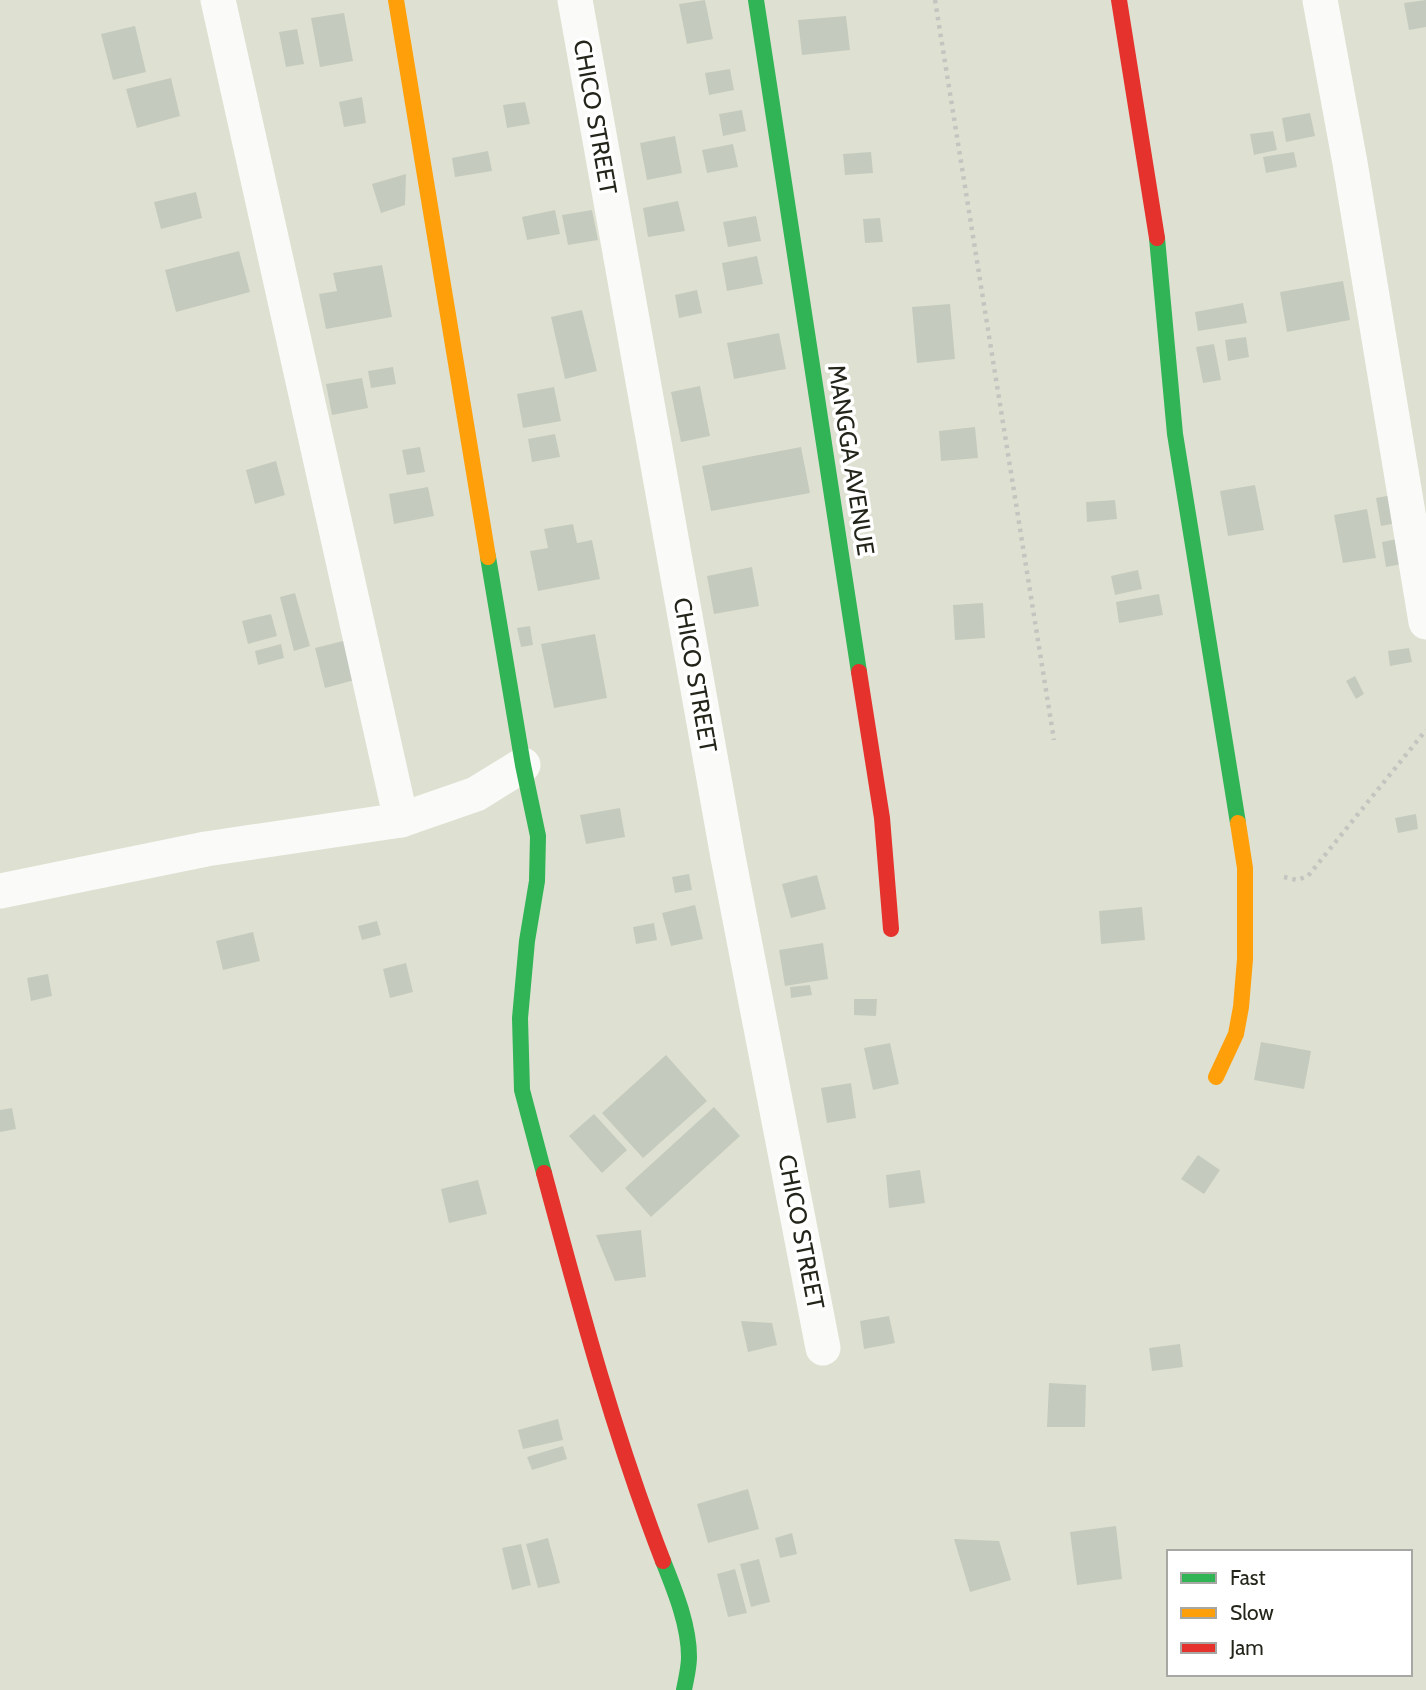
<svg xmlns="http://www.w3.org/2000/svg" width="1426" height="1690" font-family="Cabin,sans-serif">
  <rect width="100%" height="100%" fill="#dee1d1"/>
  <g fill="#c4cabe">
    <polygon points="705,0 713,39 687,44 679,4"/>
    <polygon points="1426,0 1426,27 1409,30 1404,3"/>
    <polygon points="344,13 353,61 320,67 311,18"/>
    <polygon points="846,16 850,50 802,55 798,20"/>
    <polygon points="135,26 146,72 113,80 101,34"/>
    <polygon points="297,29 304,64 286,67 279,32"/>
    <polygon points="730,69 734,90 709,95 705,73"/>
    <polygon points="171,78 180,116 137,128 126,89"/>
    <polygon points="362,97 366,123 344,127 339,102"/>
    <polygon points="525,102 530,124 507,128 503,105"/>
    <polygon points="742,110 746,131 723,136 719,114"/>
    <polygon points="1310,113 1315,136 1286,142 1282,118"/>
    <polygon points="1273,131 1277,150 1254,155 1250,134"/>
    <polygon points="675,136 682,173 647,180 640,143"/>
    <polygon points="733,144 738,167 707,173 702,150"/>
    <polygon points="488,151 492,171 455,177 452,158"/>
    <polygon points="871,152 873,173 845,175 843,154"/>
    <polygon points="1294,152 1297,167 1266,173 1263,157"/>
    <polygon points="406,174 405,205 381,213 372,184"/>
    <polygon points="196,192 202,218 161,229 154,202"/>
    <polygon points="678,201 685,231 648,237 643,208"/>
    <polygon points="555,210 560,234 527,240 522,217"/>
    <polygon points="592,210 598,240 568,245 562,215"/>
    <polygon points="756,216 761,241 728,247 723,222"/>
    <polygon points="880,218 883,242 865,243 863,219"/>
    <polygon points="239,251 250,292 176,312 165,270"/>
    <polygon points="757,256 763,284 727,291 722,263"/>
    <polygon points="382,265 392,317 326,329 319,294 337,291 333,273"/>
    <polygon points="1343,281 1350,320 1287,332 1280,292"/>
    <polygon points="697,290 702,313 679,318 675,295"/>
    <polygon points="1243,303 1247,323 1198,331 1195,312"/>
    <polygon points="950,304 955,359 917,363 912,307"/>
    <polygon points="582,310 597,371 565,379 551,317"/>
    <polygon points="779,333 786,369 734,379 727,343"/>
    <polygon points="1246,337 1249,357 1228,361 1225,340"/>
    <polygon points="1214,344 1221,380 1203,383 1196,347"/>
    <polygon points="393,367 396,384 371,388 368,371"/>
    <polygon points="362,378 368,408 332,415 326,384"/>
    <polygon points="700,386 710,436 681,442 671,392"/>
    <polygon points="554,387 561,421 523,428 517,394"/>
    <polygon points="975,427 978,458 941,461 939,431"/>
    <polygon points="555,434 560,457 532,462 528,439"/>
    <polygon points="420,447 425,472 407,475 402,450"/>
    <polygon points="801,447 810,493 711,511 702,466"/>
    <polygon points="276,461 285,495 255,504 246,470"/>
    <polygon points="1255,485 1264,530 1228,536 1220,491"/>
    <polygon points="428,487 434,516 394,524 389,494"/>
    <polygon points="1397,494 1402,522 1381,526 1376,498"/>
    <polygon points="1115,500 1117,519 1087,522 1086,502"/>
    <polygon points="1367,509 1376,558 1343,563 1334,515"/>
    <polygon points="573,524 577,543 592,540 600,579 538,591 530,551 548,548 544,529"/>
    <polygon points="1402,538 1407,563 1386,567 1382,542"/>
    <polygon points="752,567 759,606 714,614 707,576"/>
    <polygon points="1138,570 1142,589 1115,595 1111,576"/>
    <polygon points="295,593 310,646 294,651 280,597"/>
    <polygon points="1159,594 1163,615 1119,623 1116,602"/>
    <polygon points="983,603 985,638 955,640 953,605"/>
    <polygon points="271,614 277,636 248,644 242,621"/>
    <polygon points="530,626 533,645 521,647 517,628"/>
    <polygon points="595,634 607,698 554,708 541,644"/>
    <polygon points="351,639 362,678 325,688 315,648"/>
    <polygon points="281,644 284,658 258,665 255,651"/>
    <polygon points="1409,648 1412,662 1390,666 1388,651"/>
    <polygon points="1355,676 1364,694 1356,699 1346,681"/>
    <polygon points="620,808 625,837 586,844 580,815"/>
    <polygon points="1416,814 1418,829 1398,833 1395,818"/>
    <polygon points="689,874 692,890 675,893 672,877"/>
    <polygon points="817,875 826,909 791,918 782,884"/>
    <polygon points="695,905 703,939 671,946 662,913"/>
    <polygon points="1142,907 1145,940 1101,944 1099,911"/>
    <polygon points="377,921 381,935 362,940 358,926"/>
    <polygon points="654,923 657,940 636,944 633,927"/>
    <polygon points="253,932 260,961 223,970 216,941"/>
    <polygon points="823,943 828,979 785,986 779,950"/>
    <polygon points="406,963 413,992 390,998 383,969"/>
    <polygon points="48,974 52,996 31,1001 27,978"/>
    <polygon points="810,985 812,995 791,998 790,987"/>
    <polygon points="854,999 877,999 876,1016 854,1015"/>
    <polygon points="1261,1042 1311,1051 1304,1089 1254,1080"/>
    <polygon points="890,1043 899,1084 873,1090 864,1048"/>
    <polygon points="666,1055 707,1101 643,1158 602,1113"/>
    <polygon points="851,1083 856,1118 827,1123 821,1088"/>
    <polygon points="714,1107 740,1136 651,1217 625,1188"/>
    <polygon points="12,1108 16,1129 0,1132 0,1110"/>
    <polygon points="594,1114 627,1150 602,1173 569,1136"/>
    <polygon points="1198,1155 1220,1170 1204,1194 1181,1179"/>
    <polygon points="920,1170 925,1203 889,1208 886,1175"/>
    <polygon points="478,1180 487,1214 449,1223 441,1189"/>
    <polygon points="641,1230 646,1277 615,1281 596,1235"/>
    <polygon points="889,1316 895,1343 864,1349 860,1321"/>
    <polygon points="741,1321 772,1323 777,1345 748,1352"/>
    <polygon points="1180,1344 1183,1367 1152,1371 1149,1348"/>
    <polygon points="1049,1383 1086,1385 1085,1427 1047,1427"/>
    <polygon points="558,1419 563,1440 523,1449 518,1430"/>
    <polygon points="563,1446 567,1459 532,1470 527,1457"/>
    <polygon points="748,1489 759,1529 708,1543 697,1504"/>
    <polygon points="1116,1526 1122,1579 1077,1585 1070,1532"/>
    <polygon points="792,1533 797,1554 780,1558 775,1538"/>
    <polygon points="548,1538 560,1583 538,1588 526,1544"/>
    <polygon points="954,1539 999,1541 1011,1580 970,1592"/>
    <polygon points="521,1544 531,1585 512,1590 502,1548"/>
    <polygon points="759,1559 770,1602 751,1607 740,1564"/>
    <polygon points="735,1569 747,1613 728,1617 717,1574"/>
  </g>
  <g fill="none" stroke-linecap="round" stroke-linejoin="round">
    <g stroke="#c4c5c0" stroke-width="4.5" stroke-dasharray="3.5 5" stroke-linecap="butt">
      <polyline points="935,0 1054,740"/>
      <polyline points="1284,877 1297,880 1308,876 1426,730"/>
    </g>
    <g stroke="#fafaf8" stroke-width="35">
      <polyline points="575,0 728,857 823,1348"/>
      <polyline points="1320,0 1350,163 1426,622"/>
      <polyline points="401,820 476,794 523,765"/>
      <polyline points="0,891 206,849 401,820 218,0"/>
    </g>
    <g stroke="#30b455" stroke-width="16">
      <polyline points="756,0 859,672"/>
      <polyline points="1157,238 1175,434 1238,823"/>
      <polyline points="488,557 523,765 538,836 537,881 527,941 520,1018 522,1090 544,1173"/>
      <path d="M663 1561C675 1591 689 1625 689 1657 689 1668 686 1679 684 1690"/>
    </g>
    <g stroke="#ff9f0a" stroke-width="16">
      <polyline points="396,0 488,557"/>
      <polyline points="1216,1077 1236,1034 1241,1007 1245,959 1245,868 1238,823"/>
    </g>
    <g stroke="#e5322d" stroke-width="16">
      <polyline points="1119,0 1157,238"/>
      <polyline points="859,672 882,818 891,929"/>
      <path d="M544 1173C579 1303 614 1435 663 1561"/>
    </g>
  </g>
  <g text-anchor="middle" stroke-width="7" stroke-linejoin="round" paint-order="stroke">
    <g font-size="24" fill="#23251a" stroke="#fff">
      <text transform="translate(595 117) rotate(80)" y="8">CHICO STREET</text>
      <text transform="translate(851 460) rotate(81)" y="8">MANGGA AVENUE</text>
      <text transform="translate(695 675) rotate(80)" y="8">CHICO STREET</text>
      <text transform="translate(801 1232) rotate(79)" y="8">CHICO STREET</text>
    </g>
  </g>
  <rect x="1167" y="1550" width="245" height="126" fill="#ffffff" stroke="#a7a8a3" stroke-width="2"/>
  <rect x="1181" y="1573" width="35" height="10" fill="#30b455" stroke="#a7a8a3" stroke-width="2"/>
  <text x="1230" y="1585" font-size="21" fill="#23251a">Fast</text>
  <rect x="1181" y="1608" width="35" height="10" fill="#ff9f0a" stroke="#a7a8a3" stroke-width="2"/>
  <text x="1230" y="1620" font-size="21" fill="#23251a">Slow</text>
  <rect x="1181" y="1643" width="35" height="10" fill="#e5322d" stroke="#a7a8a3" stroke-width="2"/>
  <text x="1230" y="1655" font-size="21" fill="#23251a">Jam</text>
</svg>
